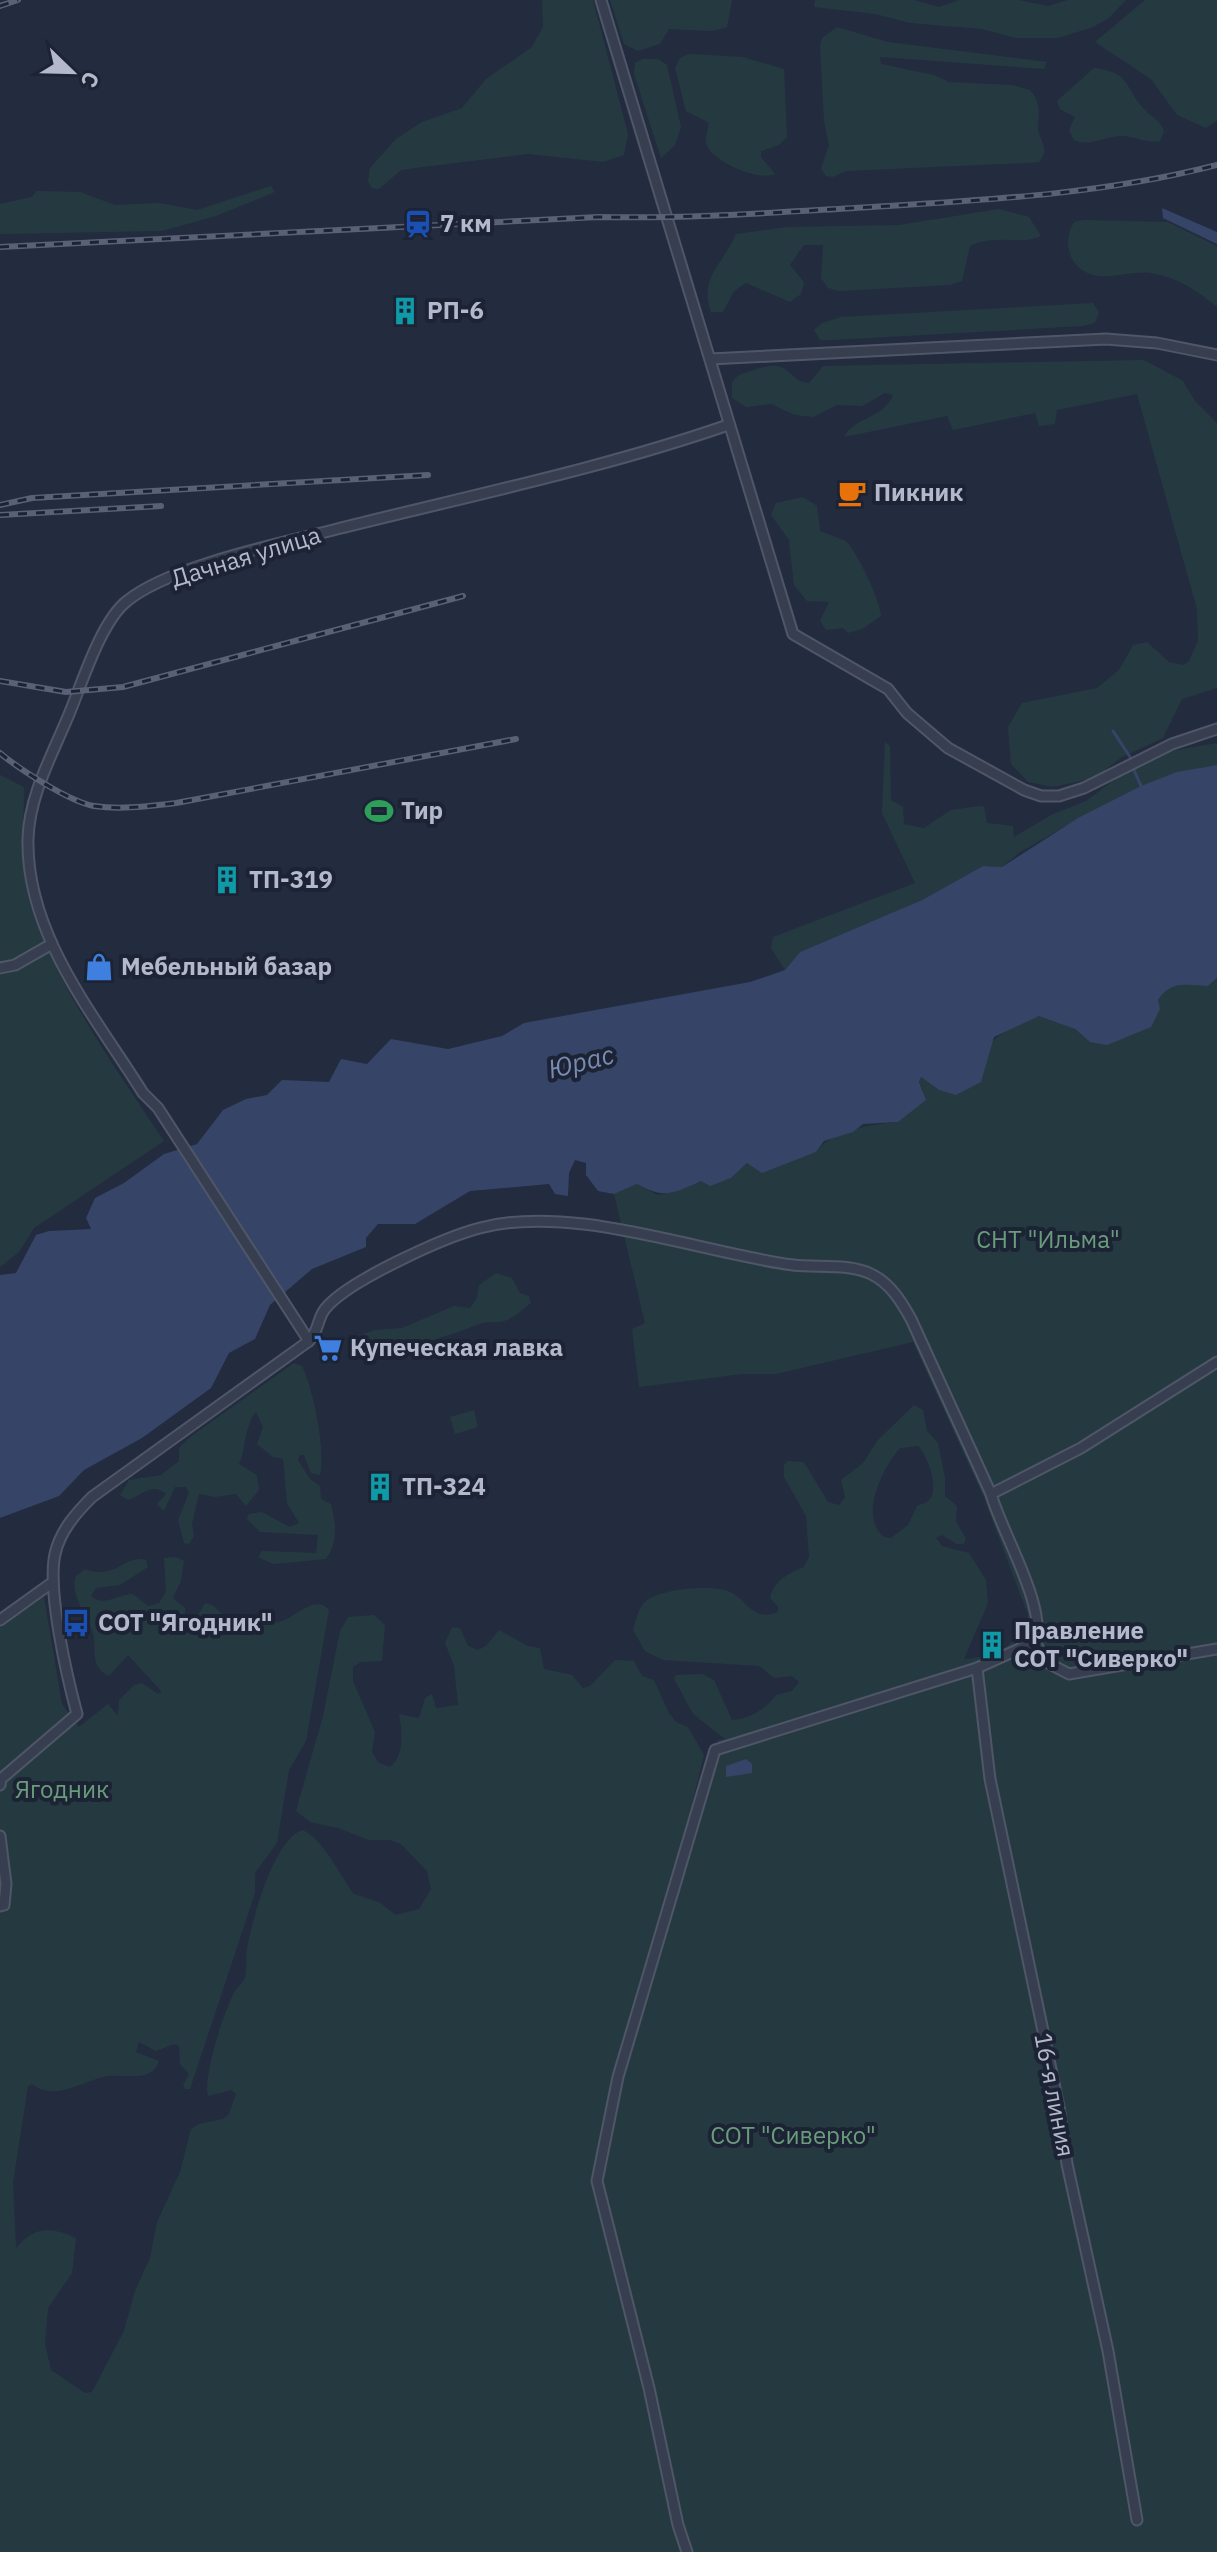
<svg xmlns="http://www.w3.org/2000/svg" width="1217" height="2552" font-family="'IBM Plex Sans',sans-serif">
  <rect width="100%" height="100%" fill="#232b3f"/>
  <g fill="#253a40" fill-rule="evenodd">
    <polygon points="542,0 593,0 628,134 624,155 603,162 528,154 415,168 401,170 379,189 372,188 368,182 370,168 396,139 422,122 462,108 486,79 532,47 543,27"/>
    <polygon points="610,0 732,0 727,27 712,31 669,29 660,44 638,51 624,44"/>
    <polygon points="815,0 914,0 939,7 959,0 1019,0 1048,6 1068,0 1126,0 1109,18 1093,27 1058,38 1016,38 982,29 910,23 875,14 814,7"/>
    <polygon points="1145,0 1217,0 1217,121 1206,128 1177,115 1151,79 1095,42"/>
    <path d="M837 27 888 42 1047 62 1044 69 880 57 881 64 934 75 949 82 1013 85 1030 90C1041 102 1039 112 1038 126 1037 140 1052 147 1039 162L1025 163 846 171 833 177 826 176 821 169 829 145 824 121 820 46 822 38Z"/>
    <path d="M689 54 743 57 784 69 787 137 779 145 761 151V157L775 174C757 181 716 163 707 146 703 137 710 131 708 122L686 111 675 68 680 58Z"/>
    <polygon points="643,59 658,59 667,65 681,127 675,145 661,158 634,74 635,63"/>
    <path d="M1094 68C1134 73 1123 89 1147 112 1154 119 1160 120 1164 131L1160 141C1145 144 1134 135 1120 136 1104 137 1089 147 1074 140L1069 130 1075 117 1060 109 1057 101Z"/>
    <polygon points="271,186 275,192 216,216 162,231 0,234 0,204 32,197 36,191 80,192 115,205 159,203 197,210"/>
    <path d="M999 209 1029 217 1041 236C1022 246 998 233 970 246L962 281 950 285 839 291 828 288 821 278 823 245H804L790 265 804 282 801 294 790 302 746 283 734 291 723 312H711C698 278 724 263 736 234L787 227 899 225Z"/>
    <path d="M1084 220 1168 222 1217 246V307C1198 291 1177 277 1151 273 1135 271 1118 277 1101 276 1072 275 1060 245 1074 222Z"/>
    <polygon points="1093,303 1099,312 1095,323 1083,326 833,340 820,340 814,330 822,323 841,317"/>
    <path d="M1144 360 1183 381 1195 401 1217 423V688L1182 699 1163 738 1122 757 1095 778 1053 787 1028 782 1011 764 1008 727 1022 703 1097 688 1119 670 1133 645 1147 642 1169 662 1183 665 1189 661 1198 641 1197 609 1137 394 1057 410 1055 424 1039 426 1035 413 953 430 947 416 844 437C855 416 884 419 893 395L885 393 862 406 837 405 813 417 795 415 771 404 746 407 732 398V383C738 373 743 374 754 370 793 356 784 380 809 383L823 366Z"/>
    <path d="M803 497 817 506 820 531 846 541C858 554 880 600 881 616L862 629 848 633 843 628 826 630 820 621 829 602 807 601 794 585 789 540 771 515 776 503Z"/>
    <path d="M885 742 890 746 891 800 903 807 904 824 924 828 951 810 980 806 984 807 987 823 1013 826 1014 837 1053 814 1086 801 1125 772 1166 752 1217 743V765C1144 777 1083 817 1020 852L1002 867 983 866 922 900 800 952 785 970 771 948 773 937 915 883 882 813Z"/>
    <path d="M0 775 24 787C24 815 21 845 24 873 32 953 119 1073 164 1141L34 1228 19 1252 0 1267Z"/>
    <path d="M1217 978V2552H0V1627L44 1597 62 1704 79 1727 108 1704 118 1716 119 1700 134 1685 142 1683 158 1694 162 1692 128 1655 109 1676C88 1666 98 1648 92 1630 86 1613 69 1594 76 1576L85 1569C115 1581 125 1554 146 1560L148 1567 120 1585 96 1588 91 1596C103 1608 118 1594 133 1594L148 1606 159 1603 166 1592 164 1558 176 1557 184 1561 181 1581 173 1598 185 1608V1632L188 1633 205 1603C216 1605 217 1610 225 1617 233 1624 268 1624 279 1622 295 1619 314 1593 329 1610L306 1741 289 1770 277 1843 255 1873V1893L190 2089H185L183 2085 189 2074 180 2064 179 2046 174 2044 156 2051 139 2042 136 2052 159 2061C151 2085 122 2072 103 2077 80 2083 54 2101 32 2084L28 2086 13 2182 16 2248C33 2227 51 2226 76 2238L72 2273 48 2308 45 2343 51 2370 85 2393 92 2392 124 2331 135 2291 150 2258 157 2222 180 2172 191 2129 199 2124 223 2119 229 2114 236 2094 231 2090 208 2096C203 2076 223 2014 233 1995 235 1989 241 1985 244 1980 248 1972 245 1958 247 1949 252 1920 274 1838 303 1830 324 1840 340 1876 354 1894L379 1902 396 1915 419 1909 431 1889 427 1871 401 1844 390 1840H369L338 1828 310 1822 296 1811 323 1716 340 1631 348 1617 374 1615 385 1625 382 1661 361 1662 353 1667V1681L375 1732 372 1752 379 1763 390 1767C405 1756 402 1731 399 1714L419 1718 425 1698 432 1694 436 1708 458 1705 454 1666 445 1643 452 1627 460 1628 468 1646 478 1650 486 1646 499 1630 528 1646 540 1648 544 1669 572 1675 583 1688 590 1686 615 1660 634 1661 642 1676 654 1680 669 1713 676 1722 688 1727 704 1755 685 1833 718 1740 725 1739 693 1714 674 1679 676 1675 702 1674 714 1680 732 1720C750 1719 766 1709 776 1695L792 1691 799 1682 792 1676 774 1678 759 1666 663 1660 645 1651 633 1630C636 1621 638 1607 646 1601 660 1589 707 1585 725 1590 748 1597 750 1623 778 1612V1607L770 1598C775 1579 788 1574 804 1567L809 1557 806 1516 784 1477V1465L787 1461 804 1462 828 1502 839 1505 845 1497 841 1480 863 1463 878 1440 914 1405 923 1410 927 1431 938 1443 945 1478V1496L957 1506 956 1522 966 1538 964 1544H957L942 1535 936 1538 942 1546 969 1553 986 1580 988 1603 964 1659C993 1657 1023 1645 1028 1615L984 1498 913 1342 776 1374H742L639 1387 632 1329 645 1323 614 1194 637 1184 657 1195 678 1191 701 1181 731 1178 747 1163 816 1152C831 1131 872 1124 898 1122L923 1090 919 1082 921 1077 939 1090C960 1070 1011 1017 1040 1016 1058 1015 1078 1031 1090 1042L1158 1000 1166 989 1176 984 1208 986ZM918 1446C927 1454 941 1491 928 1501 925 1504 920 1504 917 1506L908 1525 891 1538 884 1537C858 1515 883 1468 900 1448Z"/>
    <path d="M496 1273 512 1278 520 1293 529 1296 531 1303C522 1310 512 1320 500 1322 494 1323 488 1321 482 1323 444 1338 402 1350 361 1355L349 1346 350 1339 375 1330 402 1328 454 1306 470 1308 477 1298 479 1285Z"/>
    <path d="M294 1363 302 1366C313 1388 326 1452 320 1475L311 1473 304 1455H300L298 1460 310 1479 320 1486 321 1499 331 1504C336 1523 338 1543 326 1559L273 1564 258 1557 262 1551 316 1553 318 1535 260 1532 247 1519 249 1514 262 1512 290 1527 299 1523 287 1503 283 1459 273 1457 257 1444 263 1427 256 1412C245 1424 246 1448 239 1464L257 1475 259 1490 246 1506 236 1494 215 1497 199 1494 192 1523 194 1536 189 1544 184 1543 178 1520 189 1493 186 1487H175L164 1511 157 1504 166 1494C153 1482 142 1495 128 1500L120 1495 129 1480 161 1475 179 1461V1448L190 1437Z"/>
    <polygon points="474,1410 478,1427 455,1434 450,1417"/>
  </g>
  <g fill="#364467">
    <polygon points="1162,208 1217,232 1217,244 1163,218"/>
    <path d="M1217 765V978L1208 986C1186 985 1171 980 1158 1000L1160 1009 1151 1027 1107 1045 1090 1042 1075 1029 1039 1016 994 1037 981 1082 956 1095 939 1090 921 1077 919 1082 926 1100 898 1122 863 1124 853 1132 824 1141 816 1152 762 1173 747 1163 731 1178 710 1186 701 1181C673 1194 664 1199 637 1184L614 1194 598 1191 586 1175V1163L575 1160 569 1173 568 1196 555 1194 549 1184 470 1191 415 1224H378L366 1238V1247L312 1269 270 1305 255 1339 229 1353 211 1388 142 1438 84 1470 59 1496 0 1518V1275L16 1273 36 1235 49 1231 91 1229 86 1218 95 1198 124 1183 164 1154 197 1144 223 1110 246 1099 267 1095 282 1080 329 1082 341 1059 367 1064 391 1039 448 1049 502 1036 524 1023 750 982 785 970 800 952 922 900 983 866 1002 867 1078 818 1141 786 1177 772Z"/>
    <polygon points="746,1759 752,1764 752,1773 726,1777 726,1766"/>
  </g>
  <g fill="none" stroke-linecap="round" stroke-linejoin="round">
    <g stroke="#364467" stroke-width="3">
      <polyline points="1113,731 1130,757"/>
      <polyline points="1134,770 1141,786"/>
    </g>
    <defs>
      <g id="street">
        <polyline points="601,0 793,634 888,689 907,713 948,748 1024,790 1041,796 1059,796 1084,788 1172,744 1217,729"/>
        <polyline points="710,359 1106,339 1157,343 1217,355"/>
        <polyline points="0,968 15,965 50,945"/>
        <path d="M309 1341 158 1108 143 1093C95 1016 26 935 28 839 29 797 51 757 67 719 81 687 100 622 127 601 170 566 282 543 337 529 468 496 601 469 728 425"/>
        <polyline points="0,1620 53,1582"/>
        <polyline points="1035,1642 1046,1662 1069,1674 1217,1649"/>
        <polyline points="977,1668 990,1779 1059,2107 1067,2164 1108,2351 1137,2520"/>
        <path d="M0 1785 1 1779 77 1714C67 1677 47 1590 55 1554 60 1531 76 1513 92 1497L309 1341C319 1331 317 1319 325 1309 347 1281 445 1237 480 1228 572 1203 701 1253 793 1265 818 1268 849 1263 871 1274 890 1283 901 1301 911 1319L991 1494 1081 1448 1217 1362"/>
        <polyline points="0,1836 6,1884 4,1905 0,1906"/>
        <path d="M687 2552 678 2525 649 2388 597 2181 618 2077 715 1750 977 1668 1035 1642C1048 1609 1001 1531 991 1494"/>
      </g>
    </defs>
    <use href="#street" stroke="#4f5667" stroke-width="13"/>
    <use href="#street" stroke="#373e4f" stroke-width="9"/>
    <defs>
      <g id="rail">
        <polyline points="0,6 18,0"/>
        <path d="M0 247 598 217C690 219 781 212 872 207 987 200 1105 194 1217 165"/>
        <polyline points="0,505 32,498 428,475"/>
        <polyline points="0,515 161,506"/>
        <polyline points="0,681 66,692 123,687 463,596"/>
        <path d="M0 753C19 769 70 802 94 806 121 810 149 806 176 803L516 739"/>
      </g>
    </defs>
    <use href="#rail" stroke="#596176" stroke-width="6"/>
    <use href="#rail" stroke="#1c2334" stroke-width="3" stroke-dasharray="9" stroke-linecap="butt"/>
  </g>
  <defs>
    <symbol id="station-bare" viewBox="-9 -9 18 18"><path d="M-3-6H3Q5-6 5-4V2Q5 4 3 4L4.5 6H3L1.5 4h-3L-3 6H-4.5L-3 4Q-5 4-5 2V-4Q-5-6-3-6ZM-3.5-4v3h7v-3ZM-3.5 1v1.5H-2V1ZM2 1v1.5H3.5V1Z" fill="#1a4fb4" stroke="#1c2334" stroke-width="2.5" paint-order="stroke"/></symbol>
    <symbol id="building-bare" viewBox="-9 -9 18 18"><path d="M-4-6H4V6H1V3H-1V6H-4ZM-2.5-4.3h1.7v1.8h-1.7ZM.8-4.3h1.7v1.8H.8ZM-2.5-1h1.7V.8h-1.7ZM.8-1h1.7V.8H.8Z" fill="#0f9aa8" stroke="#1c2334" stroke-width="2.5" paint-order="stroke"/></symbol>
    <symbol id="cafe-bare" viewBox="-9 -9 18 18"><path d="M-5.5-4.5H6V0H3Q3 3.5 0 3.5H-2.5Q-5.5 3.5-5.5 0ZM3-3.2v2h1.7v-2ZM-6 4.5H4V6H-6Z" fill="#e8710a" stroke="#1c2334" stroke-width="2.5" paint-order="stroke"/></symbol>
    <symbol id="stadium-bare" viewBox="-9 -9 18 18"><path d="M0-5a6.5 5 0 1 0 0 10a6.5 5 0 1 0 0-10ZM-3.5-1.8h7v3.6h-7Z" fill="#2e9e5b" stroke="#1c2334" stroke-width="2.5" paint-order="stroke"/></symbol>
    <symbol id="shop-bare" viewBox="-9 -9 18 18"><path d="M-5-2.5h2.3a2.7 3.5 0 0 1 5.4 0H5L5.5 6h-11ZM-1.5-2.5h3a1.5 2.3 0 0 0-3 0Z" fill="#3f7fe0" stroke="#1c2334" stroke-width="2.5" paint-order="stroke"/></symbol>
    <symbol id="supermarket-bare" viewBox="-9 -9 18 18"><path d="M-6-5.5h2.5l.6 2H6L4.5 2H-2.5L-4.4-4H-6ZM-1.5 3.2a1.3 1.3 0 1 0 .1 0ZM3 3.2a1.3 1.3 0 1 0 .1 0Z" fill="#3f7fe0" stroke="#1c2334" stroke-width="2.5" paint-order="stroke"/></symbol>
    <symbol id="bus-bare" viewBox="-9 -9 18 18"><path d="M-5-6H5V4H4V6H2V4H-2V6H-4V4H-5ZM-3.5-4V0h7V-4ZM-3.5 1.2v1.5H-2V1.2ZM2 1.2v1.5H3.5V1.2Z" fill="#1a4fb4" stroke="#1c2334" stroke-width="2.5" paint-order="stroke"/></symbol>
  </defs>
  <g fill-rule="evenodd">
    <use href="#station-bare" x="398" y="204" width="40" height="40"/>
    <use href="#building-bare" x="385" y="291" width="40" height="40"/>
    <use href="#cafe-bare" x="832" y="473" width="40" height="40"/>
    <use href="#stadium-bare" x="359" y="791" width="40" height="40"/>
    <use href="#building-bare" x="207" y="860" width="40" height="40"/>
    <use href="#shop-bare" x="79" y="947" width="40" height="40"/>
    <use href="#supermarket-bare" x="308" y="1328" width="40" height="40"/>
    <use href="#building-bare" x="360" y="1467" width="40" height="40"/>
    <use href="#bus-bare" x="56" y="1603" width="40" height="40"/>
    <use href="#building-bare" x="972" y="1625" width="40" height="40"/>
  </g>
  <g text-anchor="middle" stroke-width="8" stroke-linejoin="round" paint-order="stroke">
    <g font-size="24" font-weight="bold" fill="#b3b9ca" stroke="#1c2334" text-anchor="start">
      <text x="440" y="232">7 км</text>
      <text x="427" y="319">РП-6</text>
      <text x="874" y="501">Пикник</text>
      <text x="401" y="819">Тир</text>
      <text x="249" y="888">ТП-319</text>
      <text x="121" y="975">Мебельный базар</text>
      <text x="350" y="1356">Купеческая лавка</text>
      <text x="402" y="1495">ТП-324</text>
      <text x="98" y="1631">СОТ "Ягодник"</text>
      <text x="1014" y="1639">Правление<tspan x="1014" dy="28">СОТ "Сиверко"</tspan></text>
    </g>
    <g font-size="24" fill="#b3b9ca" stroke="#1c2334">
      <text transform="translate(246 557) rotate(-17)" y="8">Дачная улица</text>
      <text transform="translate(1054 2095) rotate(79)" y="8">16-я линия</text>
    </g>
    <g font-size="24" fill="#699c7b" stroke="#1c2334">
      <text x="1048" y="1248">СНТ "Ильма"</text>
      <text x="62" y="1798">Ягодник</text>
      <text x="793" y="2144">СОТ "Сиверко"</text>
    </g>
    <g font-size="26" font-style="italic" fill="#7a8bb2" stroke="#1c2334">
      <text transform="translate(581 1062) rotate(-14)" y="9">Юрас</text>
    </g>
  </g>
  <g transform="translate(72 72) rotate(113)" stroke="#1c2334" stroke-width="6" paint-order="stroke">
  <path d="M0-6L14 30L0 20L-14 30Z" fill="#b3b9ca"/>
  <text y="-12" font-size="22" font-weight="bold" text-anchor="middle" fill="#b3b9ca">С</text>
  </g>
</svg>
